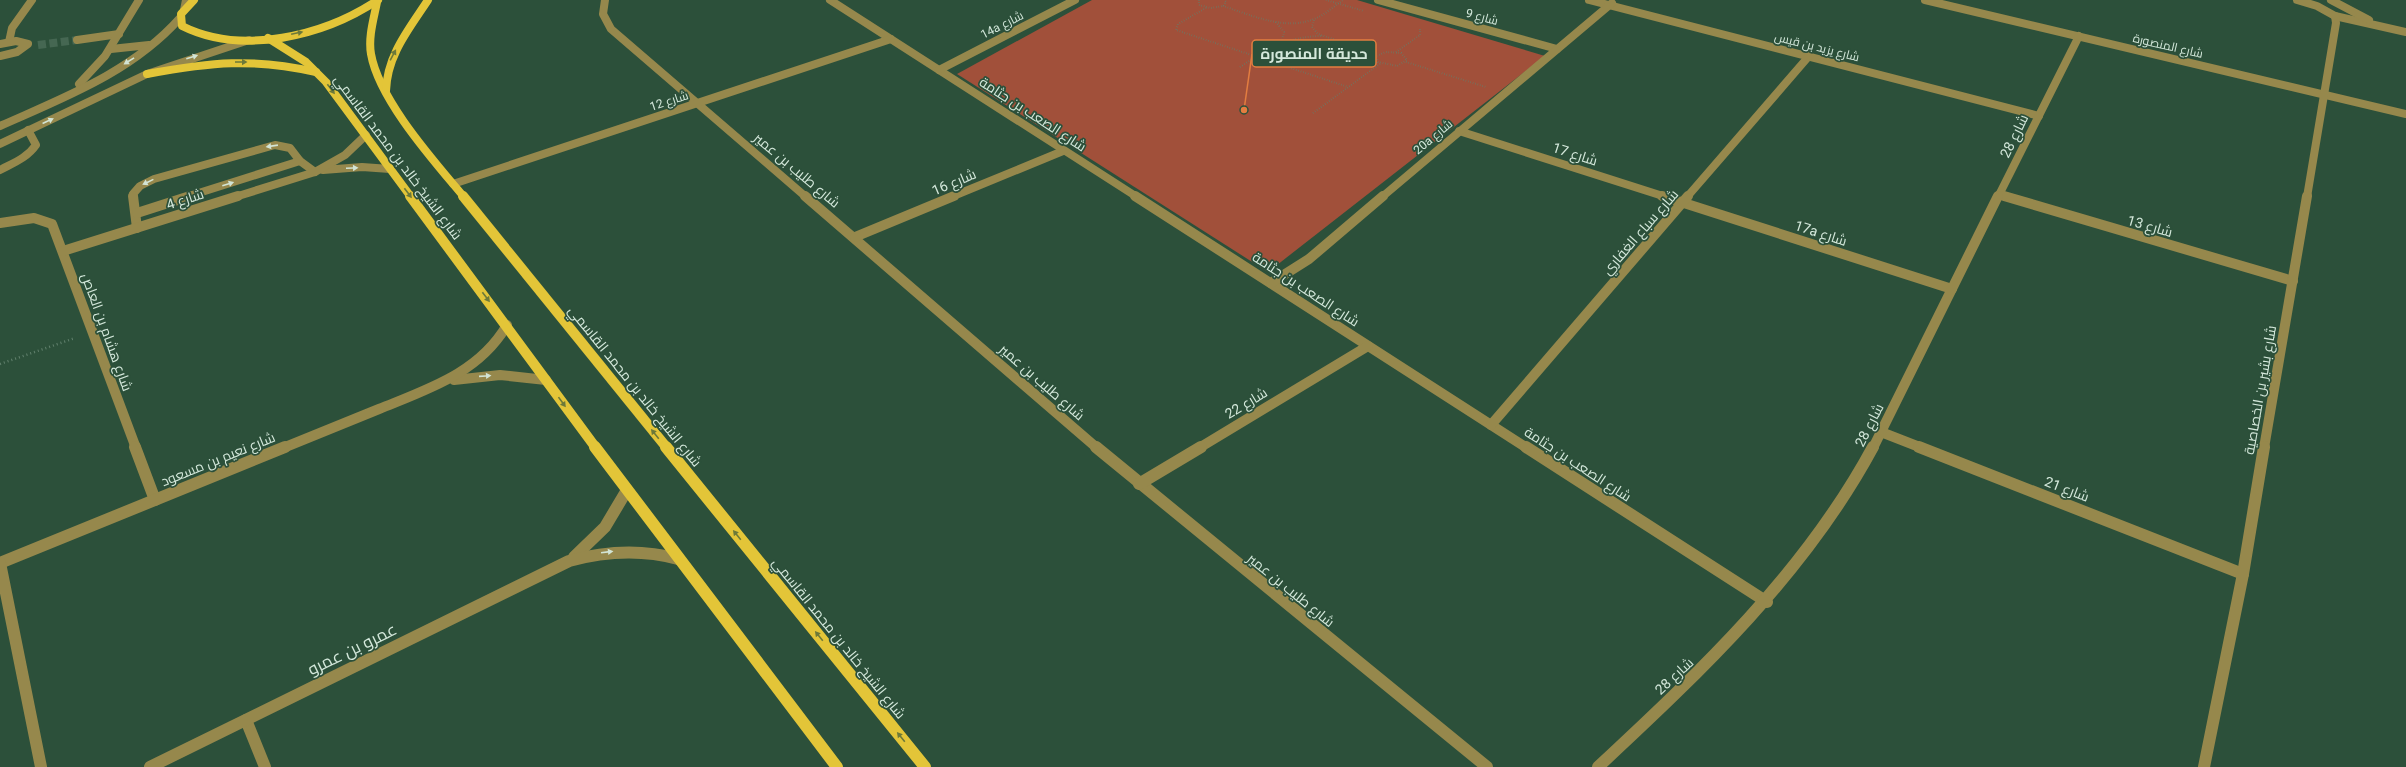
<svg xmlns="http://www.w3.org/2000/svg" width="2406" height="767" font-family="Roboto,Cairo,sans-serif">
  <rect width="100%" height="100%" fill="#2c503a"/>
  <polygon fill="#a1503a" points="1092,0 1357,0 1545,56 1268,272 957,74"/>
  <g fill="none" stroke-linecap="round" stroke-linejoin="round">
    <polyline stroke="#456752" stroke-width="8" stroke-dasharray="8 3.5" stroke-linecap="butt" points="38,45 77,40"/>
    <g stroke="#61806d" stroke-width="2" stroke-dasharray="0.5 2" stroke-linecap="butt">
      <polyline points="1199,0 1199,5 1211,8 1223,6 1226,2 1224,0"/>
      <polyline points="1326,0 1364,11"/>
      <path d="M1223 6C1251 15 1285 31 1314 19 1325 15 1334 6 1343 0"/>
      <polyline points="1206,8 1178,24 1176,30 1348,87"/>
      <polyline points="1314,20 1312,27 1318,34 1378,54"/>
      <polyline points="1276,22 1284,32 1282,40"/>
      <polygon points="1386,52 1401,53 1407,60 1397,66 1378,62 1376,56"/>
      <polyline points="1396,52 1420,35 1420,29"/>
      <polyline points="1406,62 1486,87"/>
      <path d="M1240 67C1267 49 1289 36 1323 36"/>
      <polyline points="1313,113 1381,63"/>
    </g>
    <polyline stroke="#61806d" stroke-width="2.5" stroke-dasharray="1 3" stroke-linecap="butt" points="0,364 75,338"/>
    <g stroke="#96884c" stroke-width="8">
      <polyline points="605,0 603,14 611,29 806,197"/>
      <polyline points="830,0 1137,197"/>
      <polyline points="1378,0 1557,49"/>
      <polyline points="1589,0 2039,116"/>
      <polyline points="1925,0 2406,114"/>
      <polyline points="2297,0 2317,6 2335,16 2406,32"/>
      <polyline points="2331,0 2369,20"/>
      <polyline points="184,10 186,0"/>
      <polyline points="77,40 119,34"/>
      <polyline points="9,42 12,28 32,0"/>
      <polyline points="0,44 16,41 28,44 17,52 0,56"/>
      <polyline points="111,49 149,45"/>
      <polyline points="939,70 1075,0"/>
      <polyline points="79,84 105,56 139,0"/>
      <path d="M0 126C65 97 132 72 180 18"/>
      <polyline points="1459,131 1666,197"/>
      <polyline points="0,144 147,74 249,40"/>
      <path d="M0 170C13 163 27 158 36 145L28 130"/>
      <polyline points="323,170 362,167 390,169"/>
      <polyline points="453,184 891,39"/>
      <polyline points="2000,195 2008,197"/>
      <polyline points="134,197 133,194 140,186 154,179 275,145 290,148 300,161 315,172"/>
      <polyline points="186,197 300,161"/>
      <polyline points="235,197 315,172 345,155 366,135"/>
      <polyline points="951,197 1063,151"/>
      <polyline points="1382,197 1612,3"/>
      <polyline points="1687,197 1809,56"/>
      <polyline points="1998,197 2079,36"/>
      <polyline points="2307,197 2336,23 2335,16"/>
    </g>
    <g stroke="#96884c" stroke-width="10">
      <polyline points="133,196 137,228"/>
      <polyline points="805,196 1097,448"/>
      <polyline points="1135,196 1527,448"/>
      <polyline points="1662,196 1952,289"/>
      <polyline points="2004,196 2293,281"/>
      <polyline points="137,213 190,196"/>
      <polyline points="0,223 34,218 52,224 136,448"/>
      <polyline points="855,237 954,196"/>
      <polyline points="63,251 238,196"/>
      <polyline points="1271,283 1309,259 1383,196"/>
      <polyline points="454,380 500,375 546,380"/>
      <polyline points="1491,425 1688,196"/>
      <polyline points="1881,432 1922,448"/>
      <path d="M283 448C315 435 347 422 379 409 428 389 479 373 507 325"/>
      <polyline points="1199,448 1368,346"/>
      <polyline points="1873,448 1998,196"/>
      <polyline points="2264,448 2307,196"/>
    </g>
    <g stroke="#96884c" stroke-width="12">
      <polyline points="135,447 155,500"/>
      <polyline points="1096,447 1487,767"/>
      <polyline points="1526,447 1767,602"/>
      <polyline points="1919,447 2243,574"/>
      <polyline points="1139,484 1201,447"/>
      <polyline points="574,557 605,527 627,490"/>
      <polyline points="0,563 285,447"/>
      <polyline points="0,563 41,767"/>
      <polyline points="246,720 265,767"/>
      <path d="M150 767 569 561C606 551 641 549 678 559"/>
      <path d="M1598 767C1702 670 1805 573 1873 447"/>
      <polyline points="2204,767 2243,574 2264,447"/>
    </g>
    <g stroke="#e3c538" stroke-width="8">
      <path d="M194 0 181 14 182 26C242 56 324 36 378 0"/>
      <path d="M377 2C374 18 368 37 371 54 379 100 434 161 464 197"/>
      <polyline points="268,38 306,62 326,82 411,197"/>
      <path d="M147 74C212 62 251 58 316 72"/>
      <path d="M386 91C387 55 409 29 428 0"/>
    </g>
    <g stroke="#e3c538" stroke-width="10">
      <polyline points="410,196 596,448"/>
      <polyline points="463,196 667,448"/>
    </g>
    <g stroke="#e3c538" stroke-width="12">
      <polyline points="595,447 837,767"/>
      <polyline points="666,447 925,767"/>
    </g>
  </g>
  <defs><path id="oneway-solid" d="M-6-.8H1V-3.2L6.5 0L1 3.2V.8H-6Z"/></defs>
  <g fill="#6c7939">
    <use href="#oneway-solid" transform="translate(297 33) rotate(-12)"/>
    <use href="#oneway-solid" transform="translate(393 55) rotate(-62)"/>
    <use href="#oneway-solid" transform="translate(241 62)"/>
    <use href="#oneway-solid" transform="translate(331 89) rotate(53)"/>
    <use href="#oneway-solid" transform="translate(408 193) rotate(53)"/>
    <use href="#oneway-solid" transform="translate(486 297) rotate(53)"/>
    <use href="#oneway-solid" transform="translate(562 402) rotate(54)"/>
    <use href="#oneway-solid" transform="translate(655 434) rotate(-129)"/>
    <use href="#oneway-solid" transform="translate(737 535) rotate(-129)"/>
    <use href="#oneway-solid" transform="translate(819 636) rotate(-129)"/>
    <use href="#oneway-solid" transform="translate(901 737) rotate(-129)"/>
  </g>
  <g fill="#d2e4d5">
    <use href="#oneway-solid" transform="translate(192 57) rotate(-18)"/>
    <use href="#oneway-solid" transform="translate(129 61) rotate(148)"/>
    <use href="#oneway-solid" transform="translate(48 121) rotate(-25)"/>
    <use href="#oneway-solid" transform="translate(272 146) rotate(172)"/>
    <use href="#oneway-solid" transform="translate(352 168) rotate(-2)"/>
    <use href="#oneway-solid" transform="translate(148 182) rotate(154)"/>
    <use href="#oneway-solid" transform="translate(228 184) rotate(-18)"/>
    <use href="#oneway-solid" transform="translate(485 376) rotate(-4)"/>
    <use href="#oneway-solid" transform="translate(607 552) rotate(-7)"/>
  </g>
  <g text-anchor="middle" stroke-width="3.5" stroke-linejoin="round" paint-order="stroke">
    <g font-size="12" fill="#d5e9dc" stroke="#2c503a">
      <text transform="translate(1482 17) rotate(15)" y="4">شارع 9</text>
      <text transform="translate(1002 25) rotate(-27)" y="4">14a شارع</text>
      <text transform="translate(2168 46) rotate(13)" y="4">شارع المنصورة</text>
      <text transform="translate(1817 47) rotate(14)" y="4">شارع يزيد بن قيس</text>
      <text transform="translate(669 101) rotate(-18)" y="4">شارع 12</text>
      <text transform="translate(1433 137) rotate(-40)" y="4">20a شارع</text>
    </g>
    <g font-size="14" fill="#d5e9dc" stroke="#2c503a">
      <text transform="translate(1033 114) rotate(33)" y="5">شارع الصعب بن جثامة</text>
      <text transform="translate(2014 136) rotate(-64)" y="5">شارع 28</text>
      <text transform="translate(1575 154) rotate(18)" y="5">شارع 17</text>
      <text transform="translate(398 157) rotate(53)" y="5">شارع الشيخ خالد بن محمد القاسمي</text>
      <text transform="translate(797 170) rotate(40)" y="5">شارع طليب بن عمير</text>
      <text transform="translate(954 182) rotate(-23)" y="5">شارع 16</text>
      <text transform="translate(185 199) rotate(-18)" y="5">شارع 4</text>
      <text transform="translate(2150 226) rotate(16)" y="5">شارع 13</text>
      <text transform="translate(1640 232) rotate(-49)" y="5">شارع سباع الغفاري</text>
      <text transform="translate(1821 233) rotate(18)" y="5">17a شارع</text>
      <text transform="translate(1306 289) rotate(33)" y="5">شارع الصعب بن جثامة</text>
      <text transform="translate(107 332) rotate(70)" y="5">شارع هشام بن العاص</text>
      <text transform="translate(1042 382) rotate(41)" y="5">شارع طليب بن عمير</text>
      <text transform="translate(635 386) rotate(51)" y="5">شارع الشيخ خالد بن محمد القاسمي</text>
      <text transform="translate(2260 390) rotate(-80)" y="5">شارع بشير بن الخصاصية</text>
      <text transform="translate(1246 403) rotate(-31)" y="5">شارع 22</text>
      <text transform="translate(1869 425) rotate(-63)" y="5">شارع 28</text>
      <text transform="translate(218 459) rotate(-22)" y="5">شارع نعيم بن مسعود</text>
      <text transform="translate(1578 464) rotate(33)" y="5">شارع الصعب بن جثامة</text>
      <text transform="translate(2067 489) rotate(21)" y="5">شارع 21</text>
      <text transform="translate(1291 590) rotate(39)" y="5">شارع طليب بن عمير</text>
      <text transform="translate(839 638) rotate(51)" y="5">شارع الشيخ خالد بن محمد القاسمي</text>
      <text transform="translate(1674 676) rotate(-43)" y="5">شارع 28</text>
    </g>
    <g font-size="17" fill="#d5e9dc" stroke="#2c503a">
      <text transform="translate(352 649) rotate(-26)" y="6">عمرو بن عمرو</text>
    </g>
  </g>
  <path fill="none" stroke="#e37d40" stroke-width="1.5" d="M1244 110L1252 54"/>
  <circle fill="#e37d40" stroke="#2c503a" stroke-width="1.5" cx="1244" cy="110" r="4"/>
  <rect fill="#2c503a" stroke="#e37d40" stroke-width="1.5" x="1252" y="40" width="124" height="27" rx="4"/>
  <g font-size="15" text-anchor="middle" font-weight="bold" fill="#d5e9dc">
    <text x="1314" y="59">حديقة المنصورة</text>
  </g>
</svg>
